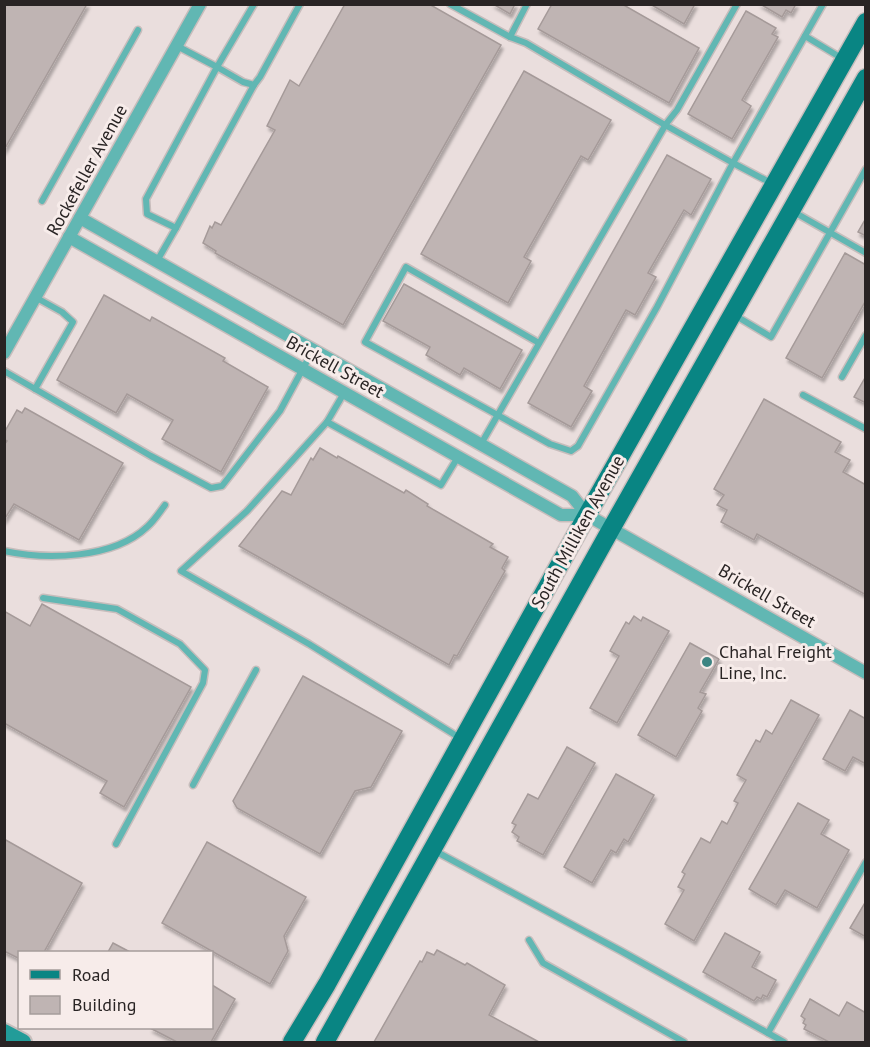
<svg xmlns="http://www.w3.org/2000/svg" width="870" height="1047" font-family="'PT Sans',sans-serif">
  <defs>
    <filter id="shadow"><feDropShadow dx="2" dy="4" stdDeviation="1.5" flood-color="#0004"/></filter>
  </defs>
  <rect width="100%" height="100%" fill="#eadedd"/>
  <g fill="#bfb4b3" stroke="#a59a99" stroke-width="1.5" filter="url(#shadow)">
    <polygon points="4,4 87,4 4,150"/>
    <polygon points="345,4 429,4 501,45 343,325 215,253 216,251 203,243 210,226 212,228 215,222 221,225 275,130 267,126 290,80 299,86"/>
    <polygon points="493,4 515,4 510,14"/>
    <polygon points="552,4 622,4 699,48 669,103 538,29"/>
    <polygon points="650,4 695,4 684,24"/>
    <polygon points="760,4 796,4 791,13 786,10 782,17"/>
    <polygon points="746,11 776,28 772,34 778,37 742,100 751,106 732,139 688,114"/>
    <polygon points="524,71 611,120 588,160 581,156 524,257 531,261 508,303 421,254"/>
    <polygon points="667,155 711,179 691,215 684,210 648,273 656,277 635,315 626,310 584,386 592,391 571,427 528,403"/>
    <polygon points="866,218 866,236 858,232"/>
    <polygon points="845,253 866,265 866,300 822,378 786,358"/>
    <polygon points="404,284 522,350 500,389 464,368 460,375 426,355 430,347 383,321"/>
    <polygon points="104,295 150,321 152,317 225,358 223,361 268,387 221,472 162,439 173,420 127,394 116,413 57,380"/>
    <polygon points="866,376 866,403 854,397"/>
    <polygon points="764,399 841,442 835,452 850,460 843,472 866,485 866,595 757,534 754,540 721,522 727,510 717,505 724,495 714,489"/>
    <polygon points="25,408 123,463 79,540 14,504 4,520 4,445 7,441 4,439 4,433 17,410 22,413"/>
    <polygon points="320,448 337,458 338,456 404,493 406,490 428,504 427,506 493,544 490,547 508,557 502,568 505,571 457,656 454,655 449,665 239,546 282,491 291,495 311,458 313,460"/>
    <polygon points="42,604 191,687 124,807 100,793 107,781 4,723 4,611 30,626"/>
    <polygon points="634,616 641,621 643,617 669,631 617,723 590,708 619,656 610,651 626,622 629,624"/>
    <polygon points="690,643 719,659 700,692 706,694 698,708 702,711 676,757 638,735"/>
    <polygon points="303,676 402,731 371,787 355,791 320,854 237,808 233,801"/>
    <polygon points="791,700 819,715 694,941 665,924 684,890 678,887 685,874 682,872 701,838 710,843 722,821 727,824 738,803 734,801 746,780 737,775 756,740 760,742 766,730 772,734"/>
    <polygon points="850,710 866,719 866,764 853,757 845,771 823,759"/>
    <polygon points="567,747 595,763 543,855 517,841 519,837 512,832 516,825 512,823 528,794 538,799"/>
    <polygon points="616,774 654,795 628,842 624,839 616,853 611,850 592,883 564,867"/>
    <polygon points="798,803 829,820 821,834 849,850 817,908 785,890 776,905 749,889"/>
    <polygon points="4,839 82,883 44,952 20,952 20,959 4,951"/>
    <polygon points="207,842 306,897 284,936 288,951 270,984 162,923"/>
    <polygon points="866,901 866,937 850,928"/>
    <polygon points="725,933 760,952 752,967 776,980 767,997 763,995 761,999 757,997 754,1001 703,972"/>
    <polygon points="113,943 130,952 108,952"/>
    <polygon points="437,950 465,965 467,963 505,985 489,1015 539,1042 374,1042 420,961 422,962 427,952 434,955"/>
    <polygon points="212,985 235,999 211,1042 177,1042 150,1028 212,1028"/>
    <polygon points="810,999 839,1016 847,1002 866,1013 866,1042 829,1042 804,1029 806,1025 803,1023 805,1019 801,1016"/>
  </g>
  <g fill="none" stroke-linecap="round" stroke-linejoin="round">
    <defs>
      <g id="lane">
        <polyline points="450,4 510,37 526,43 665,125 733,163 823,4"/>
        <polyline points="805,36 843,59"/>
        <polyline points="510,37 527,4"/>
        <polyline points="177,46 217,67 254,4"/>
        <polyline points="42,201 138,30"/>
        <polyline points="794,212 866,253"/>
        <polyline points="176,228 254,85"/>
        <polyline points="157,261 176,228 147,214 146,199 217,67 243,82 254,85 260,77 300,4"/>
        <polyline points="736,316 771,337 866,169"/>
        <polyline points="539,343 406,267 365,342 550,444 571,451 578,446 657,307 733,163 773,184"/>
        <polyline points="4,371 151,456 211,488 222,486 280,411 313,350"/>
        <polyline points="842,377 866,335"/>
        <polyline points="35,389 73,322 62,312 35,297"/>
        <polyline points="344,393 327,422 441,485 458,457"/>
        <polyline points="803,395 866,429"/>
        <polyline points="327,422 247,511 181,571 309,644 460,738"/>
        <polyline points="481,444 666,124 677,110 737,4"/>
        <path d="M4 551C47 560 113 559 147 527 154 521 159 513 165 505"/>
        <polyline points="43,598 117,609 180,644 205,670 203,683 116,844"/>
        <polyline points="193,785 256,670"/>
        <polyline points="435,851 621,951 784,1042"/>
        <polyline points="529,940 543,963 684,1042"/>
        <polyline points="768,1033 866,862"/>
      </g>
      <g id="street">
        <polyline points="80,218 572,496 587,515 866,673"/>
        <polyline points="69,237 561,515 587,515"/>
        <polyline points="4,353 200,4"/>
      </g>
      <polyline id="secondary" points="4,1032 23,1042"/>
      <g id="primary">
        <polyline points="292,1042 327,984 587,515 866,22"/>
        <polyline points="325,1042 611,529 866,78"/>
      </g>
    </defs>
    <use href="#lane" stroke="#c7bdbc" stroke-width="9"/>
    <use href="#street" stroke="#c7bdbc" stroke-width="15"/>
    <use href="#secondary" stroke="#c7bdbc" stroke-width="20"/>
    <use href="#primary" stroke="#c7bdbc" stroke-width="21"/>
    <use href="#lane" stroke="#61b7b3" stroke-width="6"/>
    <use href="#street" stroke="#61b7b3" stroke-width="12"/>
    <use href="#secondary" stroke="#229c99" stroke-width="16"/>
    <use href="#primary" stroke="#098583" stroke-width="18"/>
  </g>
  <circle fill="#3c8482" stroke="#f7ecea" stroke-width="2" cx="707" cy="662" r="6"/>
  <g text-anchor="middle" stroke-width="6" stroke-linejoin="round" paint-order="stroke">
    <g font-size="18" fill="#292424" stroke="#f7ecea">
      <text transform="translate(87 170) rotate(-61)" y="6">Rockefeller Avenue</text>
      <text transform="translate(335 367) rotate(29)" y="6">Brickell Street</text>
      <text transform="translate(578 532) rotate(-61)" y="6">South Milliken Avenue</text>
      <text transform="translate(767 596) rotate(30)" y="6">Brickell Street</text>
    </g>
    <g font-size="18" fill="#292424" stroke="#f7ecea" text-anchor="start">
      <text x="719" y="658">Chahal Freight<tspan x="719" dy="21">Line, Inc.</tspan></text>
    </g>
  </g>
  <rect width="870" height="1047" fill="none" stroke="#292424" stroke-width="12"/>
  <rect x="18" y="951" width="195" height="78" fill="#f7ecea" stroke="#a59c9b" stroke-width="1.5"/>
  <rect x="30" y="970" width="30" height="9" fill="#098583" stroke="#a59c9b" stroke-width="1.5"/>
  <text x="72" y="981" font-size="18" fill="#292424">Road</text>
  <rect x="30" y="996" width="30" height="18" fill="#bfb4b3" stroke="#a59c9b" stroke-width="1.5"/>
  <text x="72" y="1011" font-size="18" fill="#292424">Building</text>
</svg>
